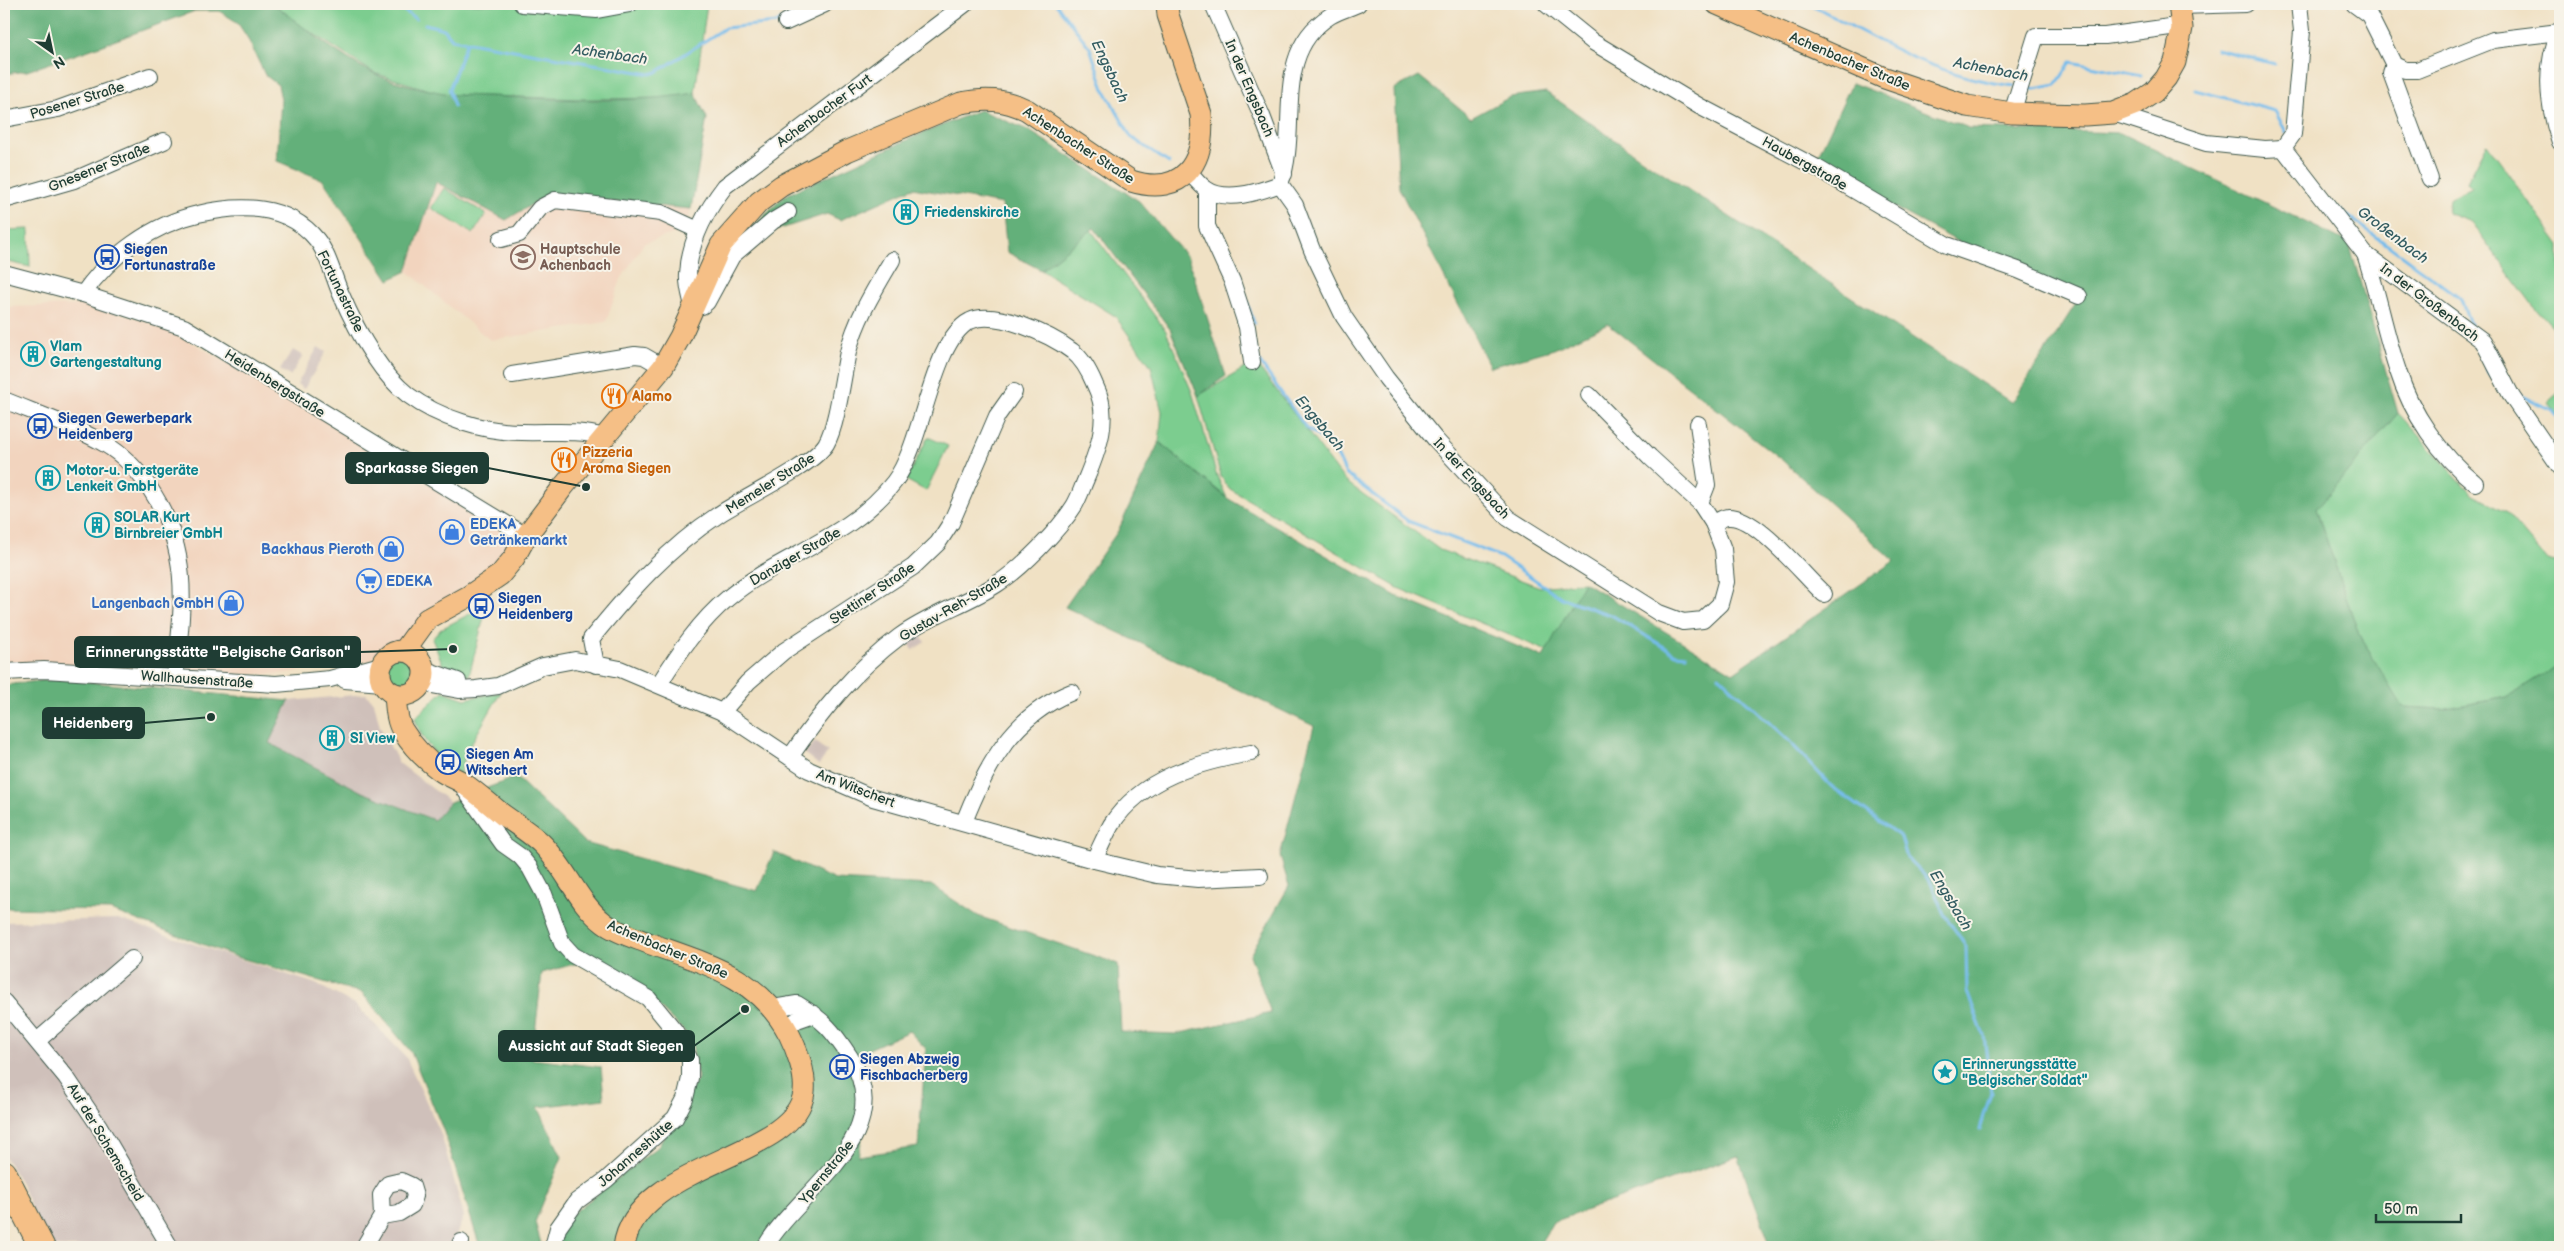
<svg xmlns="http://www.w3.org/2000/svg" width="2564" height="1251" font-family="'Balsamiq Sans',sans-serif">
  <rect width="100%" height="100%" fill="#f7f3e8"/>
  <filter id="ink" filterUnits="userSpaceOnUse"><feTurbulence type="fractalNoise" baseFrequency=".02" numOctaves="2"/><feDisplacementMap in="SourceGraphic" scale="10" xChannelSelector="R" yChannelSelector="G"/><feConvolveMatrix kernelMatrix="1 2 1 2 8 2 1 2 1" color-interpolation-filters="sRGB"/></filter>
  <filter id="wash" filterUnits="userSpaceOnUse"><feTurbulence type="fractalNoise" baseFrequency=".0096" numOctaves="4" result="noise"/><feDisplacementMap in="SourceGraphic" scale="20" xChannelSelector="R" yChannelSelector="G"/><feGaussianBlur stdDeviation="1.12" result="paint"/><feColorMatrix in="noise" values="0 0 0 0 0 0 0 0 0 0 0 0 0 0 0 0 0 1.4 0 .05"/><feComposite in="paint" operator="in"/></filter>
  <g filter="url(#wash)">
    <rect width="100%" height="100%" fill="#f0e1c4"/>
    <g fill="#f2d4be">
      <polygon points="436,182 505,219 546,196 691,209 686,230 644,243 621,279 606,322 490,340 407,271"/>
      <polygon points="86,305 140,319 195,344 519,536 496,569 405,639 389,643 370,661 280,674 179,674 4,668 4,307"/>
    </g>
    <g fill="#cfc0ba">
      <polygon points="318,347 326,352 304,389 297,384"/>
      <polygon points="293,350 303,356 290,376 280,370"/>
      <polygon points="919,632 925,642 913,650 907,639"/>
      <polygon points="366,694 374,702 380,727 399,763 450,802 434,820 362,792 268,743 289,701"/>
      <polygon points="815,742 828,752 819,765 805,754"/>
      <polygon points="118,919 316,984 356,1005 406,1057 441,1134 464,1216 451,1247 47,1247 21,1183 4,1156 4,922"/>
    </g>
    <g fill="#7bcd8f" stroke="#4d8562">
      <polygon points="274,4 707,4 695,93 669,98 584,99 455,95 436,92 374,73 303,27"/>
      <polygon points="2487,144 2560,245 2560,336 2535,308 2471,222 2447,213 2449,199 2471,188 2467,182"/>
      <polygon points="444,188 486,214 473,234 431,208"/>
      <polygon points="29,229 30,267 4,261 4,230"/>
      <polygon points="1091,230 1166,331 1192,392 1217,476 1227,498 1159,442 1162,412 1151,366 1115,316 1041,270"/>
      <polygon points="1255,362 1345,481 1440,550 1540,587 1584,582 1547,651 1398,588 1230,489 1221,477 1198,396"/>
      <polygon points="2560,392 2560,418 2548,403"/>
      <polygon points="2398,413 2473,495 2505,511 2547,560 2560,564 2560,664 2508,697 2441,709 2402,707 2359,635 2316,509"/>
      <polygon points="928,437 948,446 926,491 906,480"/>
      <polygon points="487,605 469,676 446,672 432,639 441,629"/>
      <circle cx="402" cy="672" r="21"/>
      <path d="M443 691 465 699 501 692 467 751 460 774C439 758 422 744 415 718Z"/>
    </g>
    <g fill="#64b07a" stroke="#427657" fill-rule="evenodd">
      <path d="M4 4H274C305 29 338 55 373 73 393 83 432 91 455 95 533 97 619 106 695 93L707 118 691 209 546 196 506 220 436 182 407 271 389 280 323 180 277 161 281 99 278 85 265 75 247 37 237 22 219 11H195L86 51 27 71 4 74Z"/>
      <path d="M1419 76 1471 118 1510 97 1546 92 1645 161 2012 403 2077 302 2016 273 1814 164 1852 83 1969 128 2120 133 2349 243 2398 413 2316 509 2359 635 2403 707 2441 709 2508 697 2560 664V1247H1771L1738 1156 1553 1222 1538 1247H547L573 1213 658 1147 698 1078 691 1038 642 990 592 959 542 973 532 1059 601 1067 604 1099 538 1107 562 1157 535 1222 542 1247H480L444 1132 411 1052 362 993 237 957 110 910 4 908V685L57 679 289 701 269 743 362 792 434 820 450 802 516 777 585 843 757 891 774 852 835 880 931 885 978 916 1118 964 1121 1032 1176 1034 1271 1013 1250 955 1289 886 1280 856 1314 726 1065 607 1118 531 1159 442 1227 498 1396 596 1543 657 1584 582 1733 673 1894 561 1782 460 1608 324 1554 349 1490 367 1399 188 1394 89ZM909 1031 926 1049 918 1147 858 1156 870 1103 858 1054Z"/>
      <polygon points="980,110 1028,130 1139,201 1188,258 1226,376 1198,396 1170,329 1094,228 1041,270 1007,252 1002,204 913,188 840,220 827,214 739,242 784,196 916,136"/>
    </g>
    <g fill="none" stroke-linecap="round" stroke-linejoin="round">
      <g stroke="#74bcec" stroke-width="3">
        <polyline points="394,4 416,19"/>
        <polyline points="1056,4 1090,48 1104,89 1131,137 1169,163"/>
        <path d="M1810 4C1879 40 1934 77 2014 86"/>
        <polyline points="425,24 444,29 452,39 650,74 657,72 725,28 776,23 781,20"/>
        <polyline points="2216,49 2275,64"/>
        <polyline points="2025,88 2034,89 2056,85 2071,62 2141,76"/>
        <polyline points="2195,90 2275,111 2286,132"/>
        <polyline points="454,106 449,90 467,41"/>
        <polyline points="2340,210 2461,299 2470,324"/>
        <polyline points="1244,293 1254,323"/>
        <polyline points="2481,353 2488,372 2494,377"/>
        <polyline points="1259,361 1306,428 1326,442 1338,457 1346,474 1408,521 1501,557 1562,598 1613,616 1676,654 1687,655"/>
        <polyline points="2517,394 2552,410 2560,421"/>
        <polyline points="1719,676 1789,741 1831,786 1901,837 1907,858 1930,881 1944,914 1966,946 1967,992 1984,1036 1991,1092 1980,1129"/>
      </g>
    </g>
  </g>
  <g filter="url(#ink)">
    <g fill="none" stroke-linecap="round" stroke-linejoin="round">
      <defs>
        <g id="minor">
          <polyline points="522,4 597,10 630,4"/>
          <polyline points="1213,4 1262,116 1284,174"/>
          <polyline points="1546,4 1593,42 1699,106 1817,168 1947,245 2018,270 2079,296"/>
          <polyline points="2354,4 2369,15 2394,65 2405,70 2417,70 2493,40 2559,32"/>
          <polyline points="2180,6 2246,4"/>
          <polyline points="786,22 825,4"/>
          <path d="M2560 31C2543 67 2548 106 2560 142"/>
          <polyline points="2394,65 2391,73 2430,179"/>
          <polyline points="2012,113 2036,36 2105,36 2170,27 2182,28"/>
          <polyline points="2113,113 2206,143 2265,149 2283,148"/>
          <polyline points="4,119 58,109 150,76"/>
          <polyline points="2283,148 2365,254 2483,341 2512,397 2560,467"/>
          <polyline points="2283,148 2293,134 2302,31 2299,4"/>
          <path d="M1189 172C1194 177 1200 185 1206 189 1226 203 1259 192 1280 184 1301 129 1270 54 1330 16 1338 11 1349 8 1358 4"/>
          <polyline points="1280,184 1295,205 1312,250 1344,317 1386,378 1435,439 1508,518 1659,613 1683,622 1703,620 1720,604 1726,582 1723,549 1713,523 1700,503 1650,457 1589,395"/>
          <polyline points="1207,190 1207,226 1232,281 1247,327 1252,362"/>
          <polyline points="4,200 74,180 164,141"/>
          <path d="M788 212 773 221 732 256 707 302 702 306H693C691 297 687 285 688 275 689 242 705 212 725 186L965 4"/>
          <polyline points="501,239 519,234 540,208 555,200 661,213 698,230"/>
          <path d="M2365 254C2378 293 2385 333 2398 371 2411 413 2441 456 2475 483"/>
          <polyline points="4,273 83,294 184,327 526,536"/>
          <path d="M83 294C109 256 153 224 198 214 240 204 288 204 317 240 328 254 333 275 340 292 355 327 377 371 408 395 439 418 483 432 522 432 550 433 577 429 604 437"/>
          <polyline points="512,375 635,355 644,356 663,367"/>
          <path d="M4 400C38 414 74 426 105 444 122 454 138 471 149 487 192 551 183 606 175 678"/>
          <polyline points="1698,424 1707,485 1700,503"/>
          <path d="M1713 523C1717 522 1723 517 1728 517 1756 515 1803 575 1824 594"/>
          <path d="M596 665 591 639C629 592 668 548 718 515 743 498 811 467 826 444 837 426 843 375 848 352 856 319 875 289 892 260"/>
          <polyline points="423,669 458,681"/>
          <polyline points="4,672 44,670 276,684 330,679 381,665"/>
          <polyline points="345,680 382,683"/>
          <polyline points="421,683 459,690 476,689 498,686 543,666 575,660 620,669 722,712 809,770 873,798 1094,860 1157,875 1198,879 1260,876"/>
          <path d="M659 684C678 654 700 621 728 598 781 554 850 539 894 482 924 443 931 341 970 321 995 309 1051 335 1072 351 1083 359 1090 373 1095 385 1111 417 1099 448 1086 479 1082 488 1079 498 1074 506 1059 530 1021 569 997 584 966 604 929 615 899 637 855 670 821 712 790 757"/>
          <polyline points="722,712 748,682 784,651 913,567 938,543 951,523 997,416 1014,392"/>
          <polyline points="465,790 503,844 520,856 530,868 544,894 562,943 573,955 648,998 675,1031 690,1060 690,1078 685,1099 675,1118 606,1180 577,1201 558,1228 553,1247"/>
          <path d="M964 822C986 766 1013 715 1072 692"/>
          <path d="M1094 860C1100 848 1105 836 1111 825 1142 777 1199 762 1251 753"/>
          <polyline points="4,1002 66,1077 99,1126 170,1247"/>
          <polyline points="786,1028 797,1020 814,1014"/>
          <polyline points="37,1041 132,959"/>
          <polyline points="364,1247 382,1216 381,1195 388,1184 401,1181 412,1186 415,1196 412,1205 399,1213 382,1216"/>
          <polyline points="459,1247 461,1242"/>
          <path d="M765 1247C800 1188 900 1136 850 1057 833 1031 824 1020 797 1004L773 1008"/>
        </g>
        <g id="major">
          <polyline points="1717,4 1882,77 1967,106 2012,113 2085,115 2113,113 2136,104 2154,92 2166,78 2175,62 2182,28 2179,4"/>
          <path d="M404 651 427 619 469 596 500 575 514 558 526 536 563 487 663 367 680 337 721 245 759 202 781 186 847 151 961 103C985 98 1004 99 1027 110L1131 181C1183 197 1206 163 1201 114L1168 15 1167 4"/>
          <circle cx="402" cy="673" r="22"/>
          <path d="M395 694C396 705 396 721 403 731 412 746 426 760 441 771 448 776 456 778 463 783 477 793 490 804 503 815 516 824 530 833 541 843 566 867 577 902 604 923 617 933 636 938 651 944 707 964 759 977 789 1034 797 1050 806 1074 804 1092 796 1159 635 1162 624 1247"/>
        </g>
        <polyline id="highway" points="4,1173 42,1247"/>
      </defs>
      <use href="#minor" stroke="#3e564a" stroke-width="18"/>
      <use href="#major" stroke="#3e564a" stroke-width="23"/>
      <use href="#highway" stroke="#3e564a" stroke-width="27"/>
      <use href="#minor" stroke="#fff" stroke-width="16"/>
      <use href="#major" stroke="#f5bf86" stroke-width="21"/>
      <use href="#highway" stroke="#f5bf86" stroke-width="25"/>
    </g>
  </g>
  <defs>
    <symbol id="building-ring" viewBox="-11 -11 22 22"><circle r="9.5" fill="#f7f3e8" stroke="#0f9aa8" stroke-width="1.5"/><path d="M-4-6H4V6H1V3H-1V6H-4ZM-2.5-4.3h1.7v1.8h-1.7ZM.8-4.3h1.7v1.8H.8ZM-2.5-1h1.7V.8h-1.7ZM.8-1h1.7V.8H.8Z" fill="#0f9aa8"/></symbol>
    <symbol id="bus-ring" viewBox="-11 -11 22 22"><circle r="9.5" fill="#f7f3e8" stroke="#1a4fb4" stroke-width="1.5"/><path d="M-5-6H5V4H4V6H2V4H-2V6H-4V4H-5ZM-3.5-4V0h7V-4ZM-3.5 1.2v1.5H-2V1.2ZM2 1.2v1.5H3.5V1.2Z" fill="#1a4fb4"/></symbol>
    <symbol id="school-ring" viewBox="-11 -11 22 22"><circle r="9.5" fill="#f7f3e8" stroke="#8d6e63" stroke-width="1.5"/><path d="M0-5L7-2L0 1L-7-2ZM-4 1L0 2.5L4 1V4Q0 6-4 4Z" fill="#8d6e63"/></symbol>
    <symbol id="restaurant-ring" viewBox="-11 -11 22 22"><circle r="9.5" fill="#f7f3e8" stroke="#e8710a" stroke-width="1.5"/><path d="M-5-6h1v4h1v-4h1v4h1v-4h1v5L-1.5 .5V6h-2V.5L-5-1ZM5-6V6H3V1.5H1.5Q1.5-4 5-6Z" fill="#e8710a"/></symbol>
    <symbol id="shop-ring" viewBox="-11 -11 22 22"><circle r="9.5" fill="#f7f3e8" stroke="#3f7fe0" stroke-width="1.5"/><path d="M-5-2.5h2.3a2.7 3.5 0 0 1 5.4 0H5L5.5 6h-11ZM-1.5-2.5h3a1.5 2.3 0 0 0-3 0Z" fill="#3f7fe0"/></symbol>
    <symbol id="supermarket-ring" viewBox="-11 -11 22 22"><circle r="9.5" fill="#f7f3e8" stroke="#3f7fe0" stroke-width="1.5"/><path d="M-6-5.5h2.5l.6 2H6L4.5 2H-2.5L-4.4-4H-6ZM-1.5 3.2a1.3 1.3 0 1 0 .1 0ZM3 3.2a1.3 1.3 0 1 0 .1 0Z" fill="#3f7fe0"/></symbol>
    <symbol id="sight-ring" viewBox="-11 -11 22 22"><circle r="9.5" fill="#f7f3e8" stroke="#0f9aa8" stroke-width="1.5"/><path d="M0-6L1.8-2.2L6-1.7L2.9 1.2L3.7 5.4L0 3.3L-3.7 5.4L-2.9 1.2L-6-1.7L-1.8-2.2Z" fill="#0f9aa8"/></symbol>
  </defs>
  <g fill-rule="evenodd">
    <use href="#building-ring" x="892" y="198" width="28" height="28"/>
    <use href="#bus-ring" x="93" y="243" width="28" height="28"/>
    <use href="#school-ring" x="509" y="243" width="28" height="28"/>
    <use href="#building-ring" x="19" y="340" width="28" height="28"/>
    <use href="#restaurant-ring" x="600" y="382" width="28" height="28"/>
    <use href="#bus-ring" x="26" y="412" width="28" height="28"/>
    <use href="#restaurant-ring" x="550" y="446" width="28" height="28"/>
    <use href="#building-ring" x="34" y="464" width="28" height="28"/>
    <use href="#building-ring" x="83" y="511" width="28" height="28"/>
    <use href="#shop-ring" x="438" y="518" width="28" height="28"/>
    <use href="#shop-ring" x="377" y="535" width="28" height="28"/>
    <use href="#supermarket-ring" x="355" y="567" width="28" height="28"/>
    <use href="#shop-ring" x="217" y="589" width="28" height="28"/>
    <use href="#bus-ring" x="467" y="592" width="28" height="28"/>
    <use href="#building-ring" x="318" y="724" width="28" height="28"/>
    <use href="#bus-ring" x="434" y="748" width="28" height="28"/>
    <use href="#bus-ring" x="828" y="1053" width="28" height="28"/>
    <use href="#sight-ring" x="1931" y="1058" width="28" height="28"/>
  </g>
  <g text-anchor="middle" stroke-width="4" stroke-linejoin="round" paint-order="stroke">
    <g font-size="14" fill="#1f3d34" stroke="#f7f3e8">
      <text transform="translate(1850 61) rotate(23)" y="5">Achenbacher Straße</text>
      <text transform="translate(1250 88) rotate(67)" y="5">In der Engsbach</text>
      <text transform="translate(77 100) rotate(-17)" y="5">Posener Straße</text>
      <text transform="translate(824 110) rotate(-36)" y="5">Achenbacher Furt</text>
      <text transform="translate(1079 145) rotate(33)" y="5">Achenbacher Straße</text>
      <text transform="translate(1805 163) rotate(29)" y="5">Haubergstraße</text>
      <text transform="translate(99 167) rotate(-22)" y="5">Gnesener Straße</text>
      <text transform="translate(341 291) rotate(64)" y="5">Fortunastraße</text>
      <text transform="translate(2430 302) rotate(37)" y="5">In der Großenbach</text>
      <text transform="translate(275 383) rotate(32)" y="5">Heidenbergstraße</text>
      <text transform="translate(1472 478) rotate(47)" y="5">In der Engsbach</text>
      <text transform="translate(770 483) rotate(-32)" y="5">Memeler Straße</text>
      <text transform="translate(795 556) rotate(-30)" y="5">Danziger Straße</text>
      <text transform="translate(872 593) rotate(-34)" y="5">Stettiner Straße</text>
      <text transform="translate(953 607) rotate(-30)" y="5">Gustav-Reh-Straße</text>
      <text transform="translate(197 679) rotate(4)" y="5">Wallhausenstraße</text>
      <text transform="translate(856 788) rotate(21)" y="5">Am Witschert</text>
      <text transform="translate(668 949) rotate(23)" y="5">Achenbacher Straße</text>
      <text transform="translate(106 1142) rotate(59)" y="5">Auf der Schemscheid</text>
      <text transform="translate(635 1153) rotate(-41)" y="5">Johanneshütte</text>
      <text transform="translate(826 1172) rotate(-51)" y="5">Ypernstraße</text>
    </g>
    <g font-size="14" font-weight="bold" fill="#0d838f" stroke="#f7f3e8" text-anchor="start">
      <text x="924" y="217">Friedenskirche</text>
      <text x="50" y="351">Vlam<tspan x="50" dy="16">Gartengestaltung</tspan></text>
      <text x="66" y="475">Motor-u. Forstgeräte<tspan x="66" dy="16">Lenkeit GmbH</tspan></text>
      <text x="114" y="522">SOLAR Kurt<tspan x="114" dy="16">Birnbreier GmbH</tspan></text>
      <text x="350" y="743">SI View</text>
      <text x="1962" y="1069">Erinnerungsstätte<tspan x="1962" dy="16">"Belgischer Soldat"</tspan></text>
    </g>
    <g font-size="14" font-weight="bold" fill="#164399" stroke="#f7f3e8" text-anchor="start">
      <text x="124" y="254">Siegen<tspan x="124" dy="16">Fortunastraße</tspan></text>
      <text x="58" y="423">Siegen Gewerbepark<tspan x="58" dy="16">Heidenberg</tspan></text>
      <text x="498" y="603">Siegen<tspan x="498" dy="16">Heidenberg</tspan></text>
      <text x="466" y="759">Siegen Am<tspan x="466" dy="16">Witschert</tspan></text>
      <text x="860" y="1064">Siegen Abzweig<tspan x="860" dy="16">Fischbacherberg</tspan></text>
    </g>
    <g font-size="14" font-weight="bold" fill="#785e54" stroke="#f7f3e8" text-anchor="start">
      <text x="540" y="254">Hauptschule<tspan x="540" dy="16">Achenbach</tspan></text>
    </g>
    <g font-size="14" font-weight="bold" fill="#c56008" stroke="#f7f3e8" text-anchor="start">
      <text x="632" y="401">Alamo</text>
      <text x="582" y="457">Pizzeria<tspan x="582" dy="16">Aroma Siegen</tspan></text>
    </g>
    <g font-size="14" font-weight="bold" fill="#366cbe" stroke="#f7f3e8" text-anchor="start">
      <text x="470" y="529">EDEKA<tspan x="470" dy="16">Getränkemarkt</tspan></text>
      <text x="374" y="554" text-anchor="end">Backhaus Pieroth</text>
      <text x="386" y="586">EDEKA</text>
      <text x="214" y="608" text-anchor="end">Langenbach GmbH</text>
    </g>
    <g font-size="15" font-style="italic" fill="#345d62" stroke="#f7f3e8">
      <text transform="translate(610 54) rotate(8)" y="5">Achenbach</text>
      <text transform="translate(1991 69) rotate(11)" y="5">Achenbach</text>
      <text transform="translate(1110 71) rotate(65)" y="5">Engsbach</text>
      <text transform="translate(2393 235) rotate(37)" y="5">Großenbach</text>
      <text transform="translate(1320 423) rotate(50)" y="5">Engsbach</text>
      <text transform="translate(1951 900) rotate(59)" y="5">Engsbach</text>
    </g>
  </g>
  <path fill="none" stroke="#1f3d34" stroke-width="2" d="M586 487L488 468M453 649L360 652M211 717L144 723M745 1009L694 1046"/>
  <g fill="#1f3d34" stroke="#f7f3e8" stroke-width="2">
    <circle cx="586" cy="487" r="5"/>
    <circle cx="453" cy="649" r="5"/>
    <circle cx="211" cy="717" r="5"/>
    <circle cx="745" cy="1009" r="5"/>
  </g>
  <g fill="#1f3d34" stroke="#1f3d34" stroke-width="2">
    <rect x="346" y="453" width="142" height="30" rx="5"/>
    <rect x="75" y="637" width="285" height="30" rx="5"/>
    <rect x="43" y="708" width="101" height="30" rx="5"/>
    <rect x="499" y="1031" width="195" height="30" rx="5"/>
  </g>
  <g font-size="15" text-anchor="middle" font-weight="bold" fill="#fff">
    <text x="417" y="473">Sparkasse Siegen</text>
    <text x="218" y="657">Erinnerungsstätte "Belgische Garison"</text>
    <text x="93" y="728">Heidenberg</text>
    <text x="596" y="1051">Aussicht auf Stadt Siegen</text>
  </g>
  <rect width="2564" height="1251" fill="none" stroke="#f7f3e8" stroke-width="20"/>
  <g transform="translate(52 52) rotate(147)" stroke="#f7f3e8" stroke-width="4" paint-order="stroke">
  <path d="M0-4L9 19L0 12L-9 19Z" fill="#1f3d34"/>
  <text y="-8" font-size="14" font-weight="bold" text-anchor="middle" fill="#1f3d34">N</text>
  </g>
  <path d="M2376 1214v8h85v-8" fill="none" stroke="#1f3d34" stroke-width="2.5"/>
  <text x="2384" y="1214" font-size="15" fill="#1f3d34" stroke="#f7f3e8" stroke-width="4" paint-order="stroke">50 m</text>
</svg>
